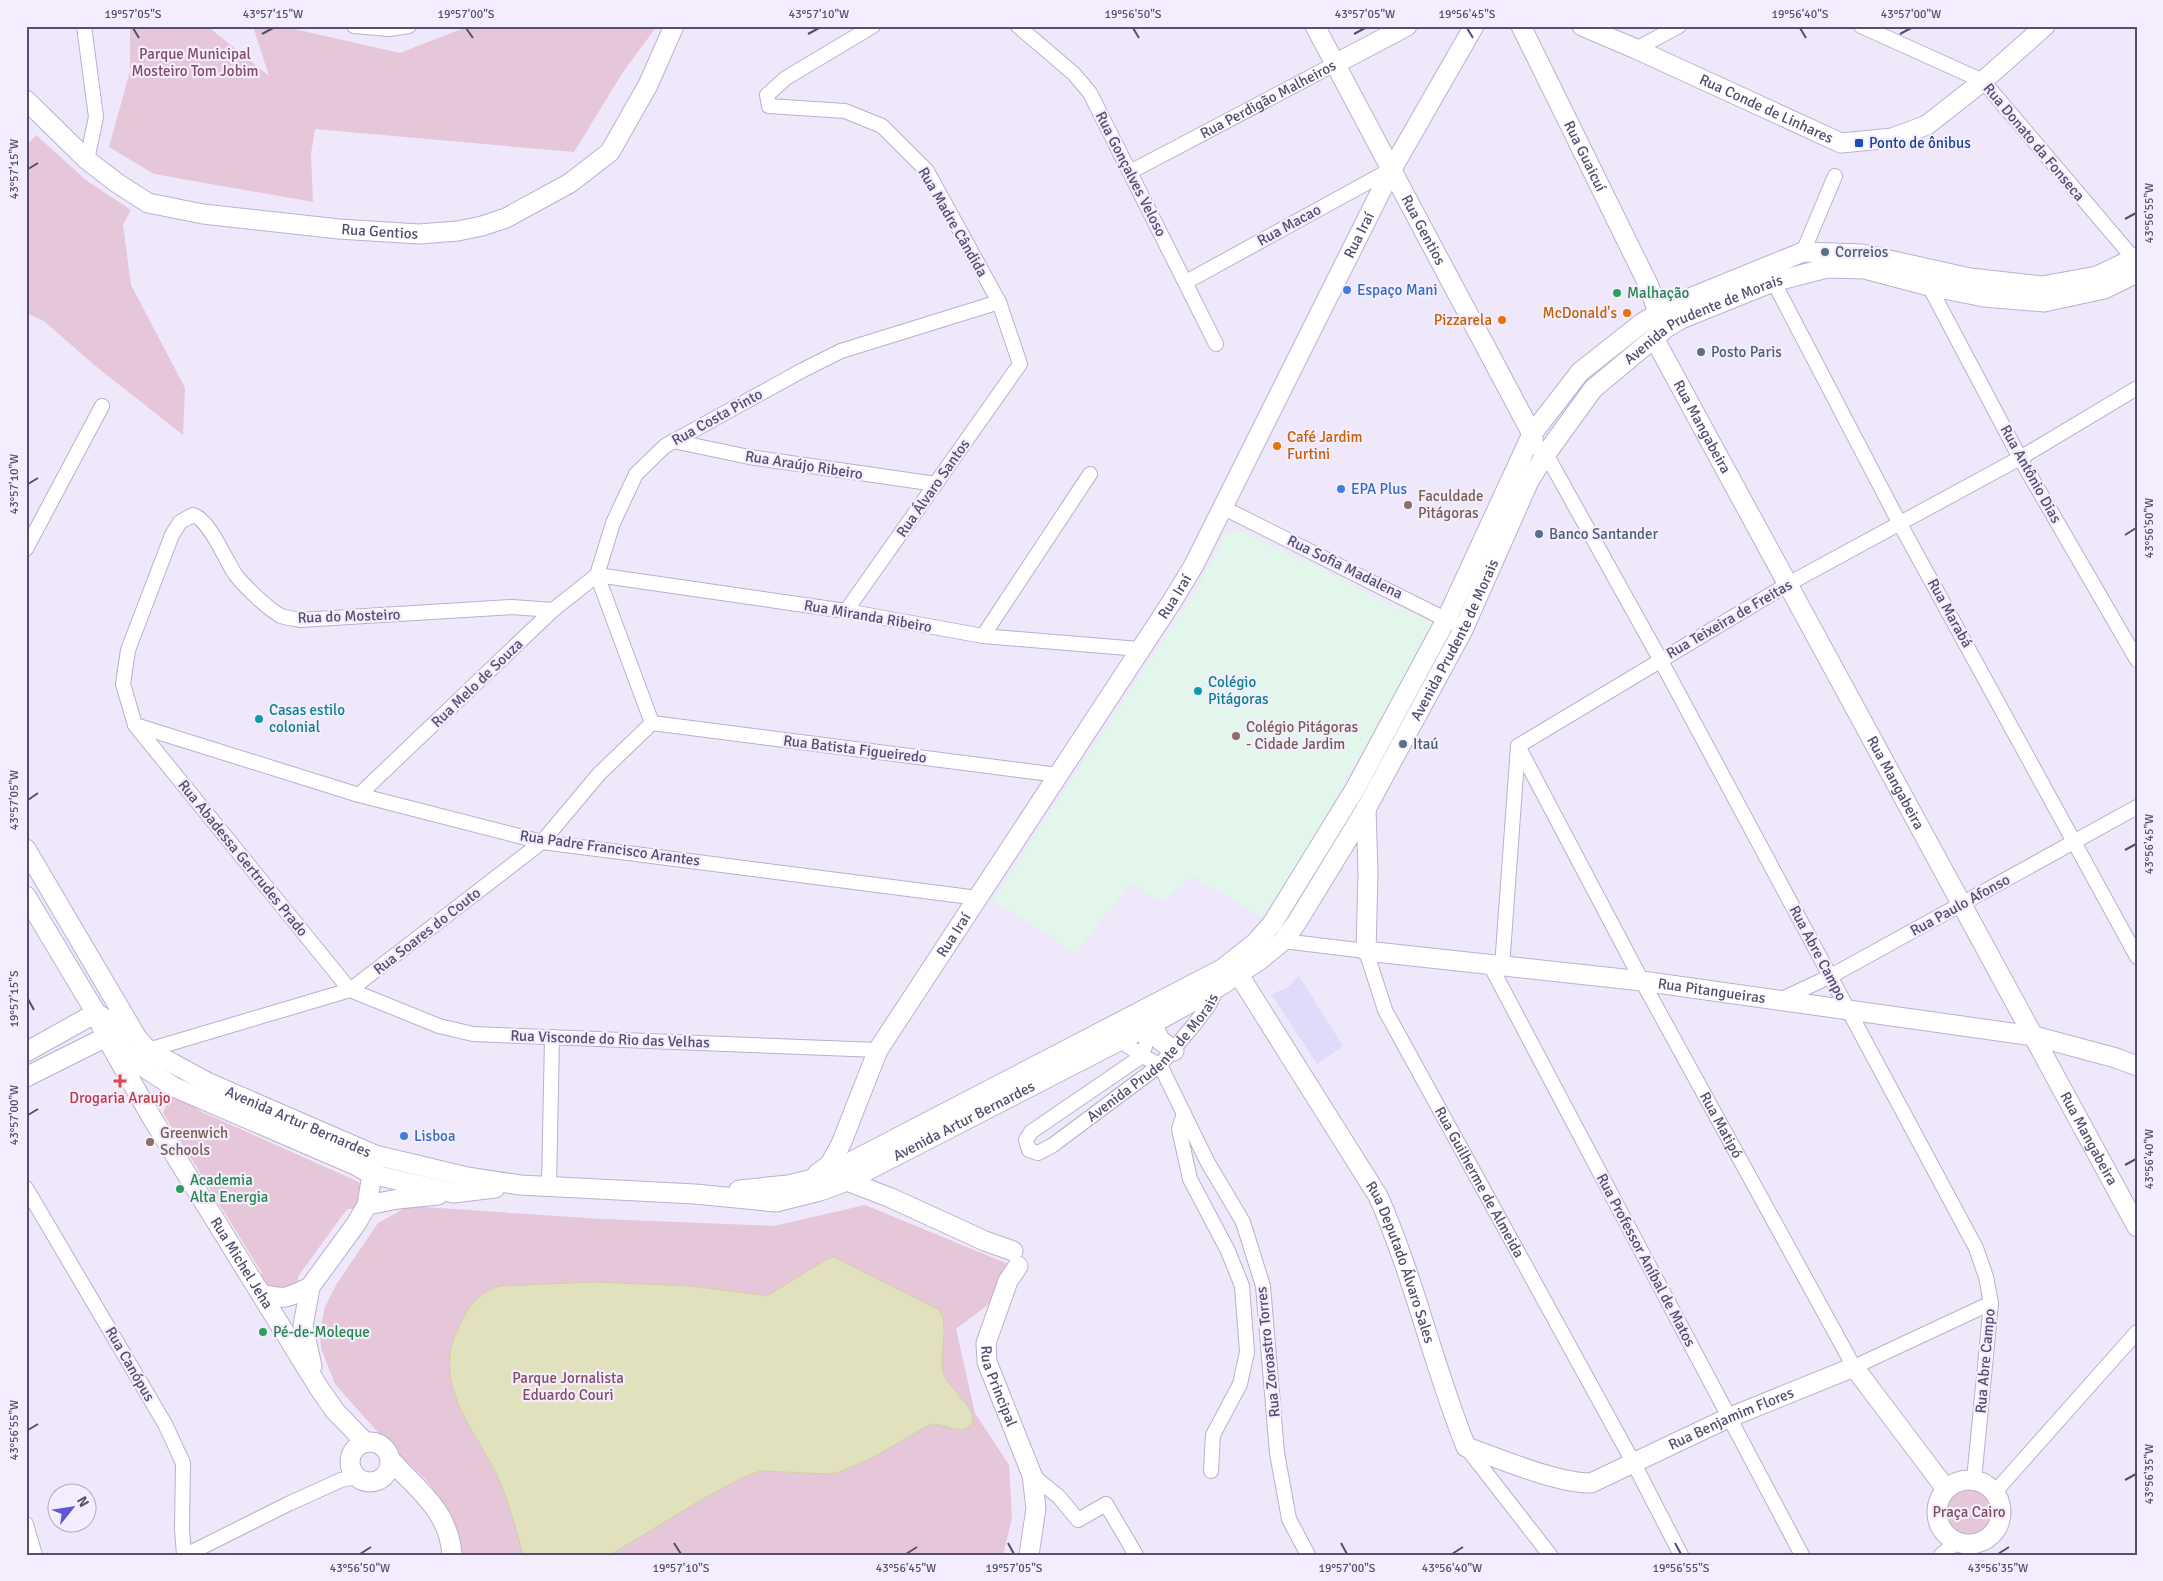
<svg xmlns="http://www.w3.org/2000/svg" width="2163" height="1581" font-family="Signika,sans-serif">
  <rect width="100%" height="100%" fill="#efe7fa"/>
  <polygon fill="#dfdcf9" points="1299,976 1343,1046 1317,1064 1271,994 1287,988"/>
  <polygon fill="#e3f6ec" points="1233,530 1247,533 1326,571 1387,603 1432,622 1433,627 1310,844 1262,917 1192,876 1162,902 1130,884 1076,953 993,900 1199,585 1225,535"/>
  <g fill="#e6c6d9">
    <polygon points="130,26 207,26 269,76 253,26 281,26 400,53 469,26 657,26 623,72 574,152 315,129 311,154 313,202 154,174 109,147 130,71"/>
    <polygon points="36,135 87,181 131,210 123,225 131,285 185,388 183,435 93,364 44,321 26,313 26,146"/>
    <path d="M179 1096 194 1102 196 1108 202 1112 359 1182C362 1191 359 1202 353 1209H347L299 1275 297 1284 293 1288 271 1290 260 1282 262 1273 163 1113 169 1099Z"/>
    <polygon points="865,1205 1008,1264 1003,1270 1005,1285 998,1297 956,1329 975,1413 1009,1465 1012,1518 1003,1555 459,1555 452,1522 443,1502 426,1480 391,1447 335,1384 321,1348 320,1330 325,1307 336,1285 378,1223 409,1206 602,1219 774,1226"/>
    <circle cx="1969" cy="1512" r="29"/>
  </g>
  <path fill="#e2e1bd" stroke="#d2d1a4" d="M834 1257 939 1310C951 1325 937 1357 944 1375 948 1386 979 1412 972 1423 964 1438 941 1421 929 1425L872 1458 839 1472 830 1474 761 1471 746 1476 704 1498 610 1555H523C516 1530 510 1505 500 1482 481 1437 439 1397 452 1344 454 1336 459 1327 463 1319 470 1303 484 1289 502 1286L593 1282 691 1286 767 1296 827 1259Z"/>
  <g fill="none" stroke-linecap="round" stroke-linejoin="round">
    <defs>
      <g id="street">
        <polyline points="84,26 96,117 87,160"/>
        <polyline points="354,26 389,29 409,26"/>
        <polyline points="1018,26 1074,74 1090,93 1216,344"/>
        <polyline points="1861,26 1983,81 2134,259"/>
        <polyline points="1636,49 1679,26"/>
        <path id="s1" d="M1130 172 1335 64"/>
        <polyline points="1803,252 1835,176"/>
        <polyline points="1770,275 1900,524 2137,957"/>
        <polyline points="1186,282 1392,169"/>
        <polyline points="1929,286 2020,458 2137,660"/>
        <polyline points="673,441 749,457 936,484"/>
        <polyline points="1546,454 1660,659 1976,1248 1986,1277 1991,1303 1974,1480"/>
        <polyline points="1224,508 1453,623"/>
        <polyline points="26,549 102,406"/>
        <path d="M553 610 512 607 300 620C295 619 287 618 281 616 269 610 243 585 235 574 225 559 209 519 193 515L180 522 172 535 128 650 123 684 135 725 350 990 439 1026 473 1034 878 1050"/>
        <polyline points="846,611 1020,364 999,302 927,171 882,126 845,111 769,106 767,95 786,78 873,26"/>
        <polyline points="983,636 1090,474"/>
        <polyline points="652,723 597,575 613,523 636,474 665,446 803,370 841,351 999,302"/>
        <polyline points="652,723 1058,775"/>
        <polyline points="135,725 359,795 542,842 978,898"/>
        <path id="s2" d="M1518 746 1642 981 1854 1367 1991 1303"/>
        <polyline points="1518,746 1788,584 2020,458 2137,388"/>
        <polyline points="359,795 553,610 597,575 846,611 983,636 1139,649"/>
        <path id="s3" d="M1283 941 1366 951 1385 1010 1633 1462 1681 1555"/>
        <polyline points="1490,965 1802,1555"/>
        <polyline points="1502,967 1518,746"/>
        <polyline points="1782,999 1831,976 2137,807"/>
        <path id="s4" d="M1152 1024 1142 1056 1031 1132 1026 1140 1029 1150 1038 1153 1053 1145 1160 1065 1193 1026 1209 1005 1217 988"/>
        <polyline points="1120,1040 1142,1056 1160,1065 1208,1163 1243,1222 1263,1286 1277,1453 1289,1519 1308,1555"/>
        <polyline points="148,1050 350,990 542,842 599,774 652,723"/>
        <polyline points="1184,1114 1179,1129 1190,1179 1228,1251 1242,1286 1247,1352 1240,1384 1213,1435 1211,1471"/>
        <polyline points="549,1187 552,1037"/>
        <polyline points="26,1188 165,1424 183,1463 182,1529 184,1555"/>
        <polyline points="1466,1447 1550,1555"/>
        <polyline points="1032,1475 1059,1497 1078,1520 1106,1504 1136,1555"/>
        <polyline points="1994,1493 2137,1332"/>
        <polyline points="26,1524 35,1555"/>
        <polyline points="186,1555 288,1504 341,1480 357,1477"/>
        <polyline points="1941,1555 1957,1542"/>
      </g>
      <g id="secondary">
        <path id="s5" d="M1315 26 1532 434 1534 445"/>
        <path id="s6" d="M1521 26 1649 286 1658 313 1656 325"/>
        <path id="s7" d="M1582 26 1636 49 1841 143 1892 138 1927 125 1983 81 2045 26"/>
        <polyline points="1335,64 1407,26"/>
        <path id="s8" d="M26 100 87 160 117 183 148 203 203 214 339 229 419 234 458 231 482 226 506 218 570 183 610 152 648 85 674 26"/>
        <path id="s9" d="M1654 338 2137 1227"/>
        <path id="s10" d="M1366 808 1368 873 1366 951 1642 981 2034 1036 2116 1058 2137 1066"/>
        <polyline points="26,849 136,1036"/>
        <path id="s11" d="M26 896 96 1013 106 1037 152 1118 319 1388 335 1411 365 1442"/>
        <path id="s12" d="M1239 975 1378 1196C1414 1277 1433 1365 1466 1447 1501 1459 1556 1483 1591 1483L1728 1418 1854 1367 1946 1489"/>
        <path id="s13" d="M96 1013 138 1039 148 1050 209 1083 375 1155 467 1177 520 1185 695 1194 776 1202 820 1191 847 1181 1152 1024 1217 988 1260 960 1283 941 1297 922 1366 809 1463 630 1529 481 1546 454 1593 389 1666 328 1681 319 1773 282 1827 268 1865 269 1929 286 1984 297 2044 302 2104 289 2137 273"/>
        <polyline points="1152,1024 1160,1040 1174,1051"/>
        <polyline points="115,1044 139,1064 174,1087 355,1165 371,1174 453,1193 495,1188"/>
        <polyline points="26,1052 96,1013"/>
        <polyline points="26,1077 106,1037"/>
        <path id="s14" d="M817 1174 830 1164 841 1144 878 1050 1171 603 1194 565 1392 169 1474 26"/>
        <polyline points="847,1181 891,1198 985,1241 1013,1251"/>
        <polyline points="739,1190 788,1185 809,1180 839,1168 1222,969 1255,943 1272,924 1355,789 1447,618 1532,434 1580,372 1642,323 1670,306 1803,252 1862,254 1970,278 2042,286 2097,276 2137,257"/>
        <polyline points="367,1205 398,1199 438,1195"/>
        <path id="s15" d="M1018 1266 1008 1281 986 1343 987 1362 1032 1475 1036 1508 1029 1555"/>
        <path d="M261 1294C285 1300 287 1298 310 1287"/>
        <polyline points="312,1366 303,1326 310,1287 356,1224 367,1205 374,1162"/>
        <circle cx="370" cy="1462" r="20"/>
        <path d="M390 1459C417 1490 449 1510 452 1555"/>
        <circle cx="1969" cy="1512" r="32"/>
      </g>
    </defs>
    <use href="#street" stroke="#b8b1cd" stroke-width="16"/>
    <use href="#secondary" stroke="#bab1d2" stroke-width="21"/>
    <use href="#street" stroke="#fff" stroke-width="14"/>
    <use href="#secondary" stroke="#fff" stroke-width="19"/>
  </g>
  <path fill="none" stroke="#544e71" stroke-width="2" d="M133 28 139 38M466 28 473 38M1133 28 1139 38M1467 28 1473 38M1800 28 1806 38M262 34 273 28M808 34 819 28M1354 34 1365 28M1900 34 1911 28M28 169 38 163M2125 219 2136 213M28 484 38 478M2125 535 2136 528M28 800 38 793M2125 850 2136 844M28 999 34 1010M28 1115 38 1109M2125 1165 2136 1159M28 1430 38 1424M2125 1480 2136 1474M674 1543 681 1554M1008 1543 1014 1554M1341 1543 1347 1554M1675 1543 1681 1554M360 1554 371 1547M906 1554 917 1547M1452 1554 1463 1547M1998 1554 2009 1547"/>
  <rect fill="#1a4fb4" stroke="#f4edfd" stroke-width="2" x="1854" y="138" width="10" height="10" rx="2.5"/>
  <g fill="#5c6f8a" stroke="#f4edfd" stroke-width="2">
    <circle cx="1825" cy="252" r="5"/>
    <circle cx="1701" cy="352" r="5"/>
    <circle cx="1539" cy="534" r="5"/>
    <circle cx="1403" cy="744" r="5"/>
  </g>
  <g fill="#3f7fe0" stroke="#f4edfd" stroke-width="2">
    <circle cx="1347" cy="290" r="5"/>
    <circle cx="1341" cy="489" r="5"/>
    <circle cx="404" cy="1136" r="5"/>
  </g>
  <g fill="#2e9e5b" stroke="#f4edfd" stroke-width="2">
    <circle cx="1617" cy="293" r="5"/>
    <circle cx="180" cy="1189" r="5"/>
    <circle cx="263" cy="1332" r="5"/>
  </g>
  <g fill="#e8710a" stroke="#f4edfd" stroke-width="2">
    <circle cx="1627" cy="313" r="5"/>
    <circle cx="1502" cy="320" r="5"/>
    <circle cx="1277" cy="446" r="5"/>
  </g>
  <g fill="#8d6e63" stroke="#f4edfd" stroke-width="2">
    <circle cx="1408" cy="505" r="5"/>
    <circle cx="1236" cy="736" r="5"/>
    <circle cx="150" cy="1142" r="5"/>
  </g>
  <g fill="#0f9aa8" stroke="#f4edfd" stroke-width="2">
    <circle cx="1198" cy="691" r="5"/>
    <circle cx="259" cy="719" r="5"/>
  </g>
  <path fill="#e0444e" stroke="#f4edfd" stroke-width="2" d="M117.5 1073.5h5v5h5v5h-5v5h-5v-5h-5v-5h5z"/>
  <g text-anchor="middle" stroke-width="4.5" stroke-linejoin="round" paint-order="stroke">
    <g font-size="15" fill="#814d65" stroke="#f4edfd">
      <text x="195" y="59">Parque Municipal<tspan x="195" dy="17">Mosteiro Tom Jobim</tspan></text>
      <text x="568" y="1383">Parque Jornalista<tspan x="568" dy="17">Eduardo Couri</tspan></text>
      <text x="1969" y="1517">Praça Cairo</text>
    </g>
    <g font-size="15" fill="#544e71" stroke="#f4edfd">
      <text dy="5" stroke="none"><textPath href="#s1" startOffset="156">Rua Perdigão Malheiros</textPath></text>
      <text dy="5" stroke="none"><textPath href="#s7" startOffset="202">Rua Conde de Linhares</textPath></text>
      <text transform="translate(2034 142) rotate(50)" y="5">Rua Donato da Fonseca</text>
      <text dy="5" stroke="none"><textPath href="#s6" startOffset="145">Rua Guaicuí</textPath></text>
      <text transform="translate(1131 174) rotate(63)" y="5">Rua Gonçalves Veloso</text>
      <text transform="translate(953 222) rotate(60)" y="5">Rua Madre Cândida</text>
      <text transform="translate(1289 225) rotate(-29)" y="5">Rua Macao</text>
      <text dy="5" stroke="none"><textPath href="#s5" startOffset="231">Rua Gentios</textPath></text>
      <text dy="5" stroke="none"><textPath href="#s8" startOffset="394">Rua Gentios</textPath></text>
      <text dy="5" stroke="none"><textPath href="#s14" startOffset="1088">Rua Iraí</textPath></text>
      <text dy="5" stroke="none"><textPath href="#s13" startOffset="2059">Avenida Prudente de Morais</textPath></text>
      <text transform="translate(717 417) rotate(-29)" y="5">Rua Costa Pinto</text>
      <text dy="5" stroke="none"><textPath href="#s9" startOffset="101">Rua Mangabeira</textPath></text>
      <text transform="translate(804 465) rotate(9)" y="5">Rua Araújo Ribeiro</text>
      <text transform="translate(2031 474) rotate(61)" y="5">Rua Antônio Dias</text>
      <text transform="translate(933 488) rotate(-55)" y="5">Rua Álvaro Santos</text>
      <text transform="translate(1345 567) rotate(26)" y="5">Rua Sofia Madalena</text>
      <text dy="5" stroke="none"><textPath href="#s14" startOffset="682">Rua Iraí</textPath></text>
      <text transform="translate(1950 613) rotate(61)" y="5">Rua Marabá</text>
      <text transform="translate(349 616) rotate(-2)" y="5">Rua do Mosteiro</text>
      <text transform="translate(868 616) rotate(10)" y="5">Rua Miranda Ribeiro</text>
      <text transform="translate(1729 619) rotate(-30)" y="5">Rua Teixeira de Freitas</text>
      <text dy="5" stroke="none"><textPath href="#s13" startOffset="1639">Avenida Prudente de Morais</textPath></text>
      <text transform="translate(477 683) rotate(-44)" y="5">Rua Melo de Souza</text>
      <text transform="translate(855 749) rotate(7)" y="5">Rua Batista Figueiredo</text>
      <text dy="5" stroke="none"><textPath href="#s9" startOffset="506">Rua Mangabeira</textPath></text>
      <text transform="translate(610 848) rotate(8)" y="5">Rua Padre Francisco Arantes</text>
      <text transform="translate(243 858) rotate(51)" y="5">Rua Abadessa Gertrudes Prado</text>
      <text transform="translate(1960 905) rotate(-29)" y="5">Rua Paulo Afonso</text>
      <text transform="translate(427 931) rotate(-38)" y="5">Rua Soares do Couto</text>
      <text dy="5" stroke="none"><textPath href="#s14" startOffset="278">Rua Iraí</textPath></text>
      <text transform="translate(1818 953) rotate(62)" y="5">Rua Abre Campo</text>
      <text dy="5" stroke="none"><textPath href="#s10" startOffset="491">Rua Pitangueiras</textPath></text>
      <text transform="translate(610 1039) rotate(2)" y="5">Rua Visconde do Rio das Velhas</text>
      <text dy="5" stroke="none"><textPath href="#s4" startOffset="348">Avenida Prudente de Morais</textPath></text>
      <text dy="5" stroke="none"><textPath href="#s13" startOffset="925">Avenida Artur Bernardes</textPath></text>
      <text dy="5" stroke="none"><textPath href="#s13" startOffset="231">Avenida Artur Bernardes</textPath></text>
      <text dy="5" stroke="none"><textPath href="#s2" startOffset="430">Rua Matipó</textPath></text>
      <text dy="5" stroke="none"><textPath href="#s9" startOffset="911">Rua Mangabeira</textPath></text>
      <text dy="5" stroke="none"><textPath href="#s3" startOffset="342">Rua Guilherme de Almeida</textPath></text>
      <text transform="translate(1646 1260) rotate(62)" y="5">Rua Professor Aníbal de Matos</text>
      <text dy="5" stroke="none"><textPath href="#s11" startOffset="426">Rua Michel Jeha</textPath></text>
      <text dy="5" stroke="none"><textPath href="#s12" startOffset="331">Rua Deputado Álvaro Sales</textPath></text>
      <text transform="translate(1268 1352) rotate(-96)" y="5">Rua Zoroastro Torres</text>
      <text transform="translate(1985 1361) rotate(-85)" y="5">Rua Abre Campo</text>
      <text transform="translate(130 1364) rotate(60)" y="5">Rua Canópus</text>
      <text dy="5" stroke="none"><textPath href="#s15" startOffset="129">Rua Principal</textPath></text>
      <text dy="5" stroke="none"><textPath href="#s12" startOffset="812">Rua Benjamim Flores</textPath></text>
    </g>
    <g font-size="15" fill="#164399" stroke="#f4edfd" text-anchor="start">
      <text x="1869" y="148">Ponto de ônibus</text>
    </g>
    <g font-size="15" fill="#4e5e75" stroke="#f4edfd" text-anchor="start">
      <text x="1835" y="257">Correios</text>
      <text x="1711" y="357">Posto Paris</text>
      <text x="1549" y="539">Banco Santander</text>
      <text x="1413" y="749">Itaú</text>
    </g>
    <g font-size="15" fill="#366cbe" stroke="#f4edfd" text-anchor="start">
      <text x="1357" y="295">Espaço Mani</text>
      <text x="1351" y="494">EPA Plus</text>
      <text x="414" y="1141">Lisboa</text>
    </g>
    <g font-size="15" fill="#27864d" stroke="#f4edfd" text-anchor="start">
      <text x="1627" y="298">Malhação</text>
      <text x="190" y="1185">Academia<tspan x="190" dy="17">Alta Energia</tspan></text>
      <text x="273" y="1337">Pé-de-Moleque</text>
    </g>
    <g font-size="15" fill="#c56008" stroke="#f4edfd" text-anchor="end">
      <text x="1617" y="318">McDonald's</text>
      <text x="1492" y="325">Pizzarela</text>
      <text x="1287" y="442" text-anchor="start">Café Jardim<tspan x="1287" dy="17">Furtini</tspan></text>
    </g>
    <g font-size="15" fill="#785e54" stroke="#f4edfd" text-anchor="start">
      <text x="1418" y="501">Faculdade<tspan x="1418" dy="17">Pitágoras</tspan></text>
      <text x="1246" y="732">Colégio Pitágoras<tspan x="1246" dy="17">- Cidade Jardim</tspan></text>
      <text x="160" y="1138">Greenwich<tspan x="160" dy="17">Schools</tspan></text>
    </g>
    <g font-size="15" fill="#0d838f" stroke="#f4edfd" text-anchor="start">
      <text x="1208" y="687">Colégio<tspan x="1208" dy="17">Pitágoras</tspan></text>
      <text x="269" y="715">Casas estilo<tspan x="269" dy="17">colonial</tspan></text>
    </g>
    <g font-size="15" fill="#be3a42" stroke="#f4edfd">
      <text x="120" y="1103">Drogaria Araujo</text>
    </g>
  </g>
  <rect width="2163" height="1581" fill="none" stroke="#f4edfd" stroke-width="55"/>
  <g transform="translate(72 1508) rotate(60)"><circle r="24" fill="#f4edfd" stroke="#b4adc5"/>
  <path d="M0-4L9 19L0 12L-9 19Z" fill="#5e58d8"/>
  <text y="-8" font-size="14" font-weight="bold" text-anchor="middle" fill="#544e71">N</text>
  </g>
  <rect x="28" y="28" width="2108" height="1526" fill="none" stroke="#544e71" stroke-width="2"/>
  <g font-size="12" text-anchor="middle" fill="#544e71">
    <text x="133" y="18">19°57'05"S</text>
    <text x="273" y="18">43°57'15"W</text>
    <text x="466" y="18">19°57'00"S</text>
    <text x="819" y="18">43°57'10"W</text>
    <text x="1133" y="18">19°56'50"S</text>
    <text x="1365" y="18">43°57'05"W</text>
    <text x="1467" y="18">19°56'45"S</text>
    <text x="1800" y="18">19°56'40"S</text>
    <text x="1911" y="18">43°57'00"W</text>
    <text transform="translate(14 169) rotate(-90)" y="4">43°57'15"W</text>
    <text transform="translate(2149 213) rotate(-90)" y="4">43°56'55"W</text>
    <text transform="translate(14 484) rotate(-90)" y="4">43°57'10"W</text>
    <text transform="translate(2149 528) rotate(-90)" y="4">43°56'50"W</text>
    <text transform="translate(14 800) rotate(-90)" y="4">43°57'05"W</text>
    <text transform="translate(2149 844) rotate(-90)" y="4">43°56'45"W</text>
    <text transform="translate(14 999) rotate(-90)" y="4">19°57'15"S</text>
    <text transform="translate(14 1115) rotate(-90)" y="4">43°57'00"W</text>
    <text transform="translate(2149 1159) rotate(-90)" y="4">43°56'40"W</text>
    <text transform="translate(14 1430) rotate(-90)" y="4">43°56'55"W</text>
    <text transform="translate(2149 1474) rotate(-90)" y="4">43°56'35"W</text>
    <text x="360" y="1572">43°56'50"W</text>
    <text x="681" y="1572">19°57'10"S</text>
    <text x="906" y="1572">43°56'45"W</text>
    <text x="1014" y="1572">19°57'05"S</text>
    <text x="1347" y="1572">19°57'00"S</text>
    <text x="1452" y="1572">43°56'40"W</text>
    <text x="1681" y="1572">19°56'55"S</text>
    <text x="1998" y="1572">43°56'35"W</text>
  </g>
</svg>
